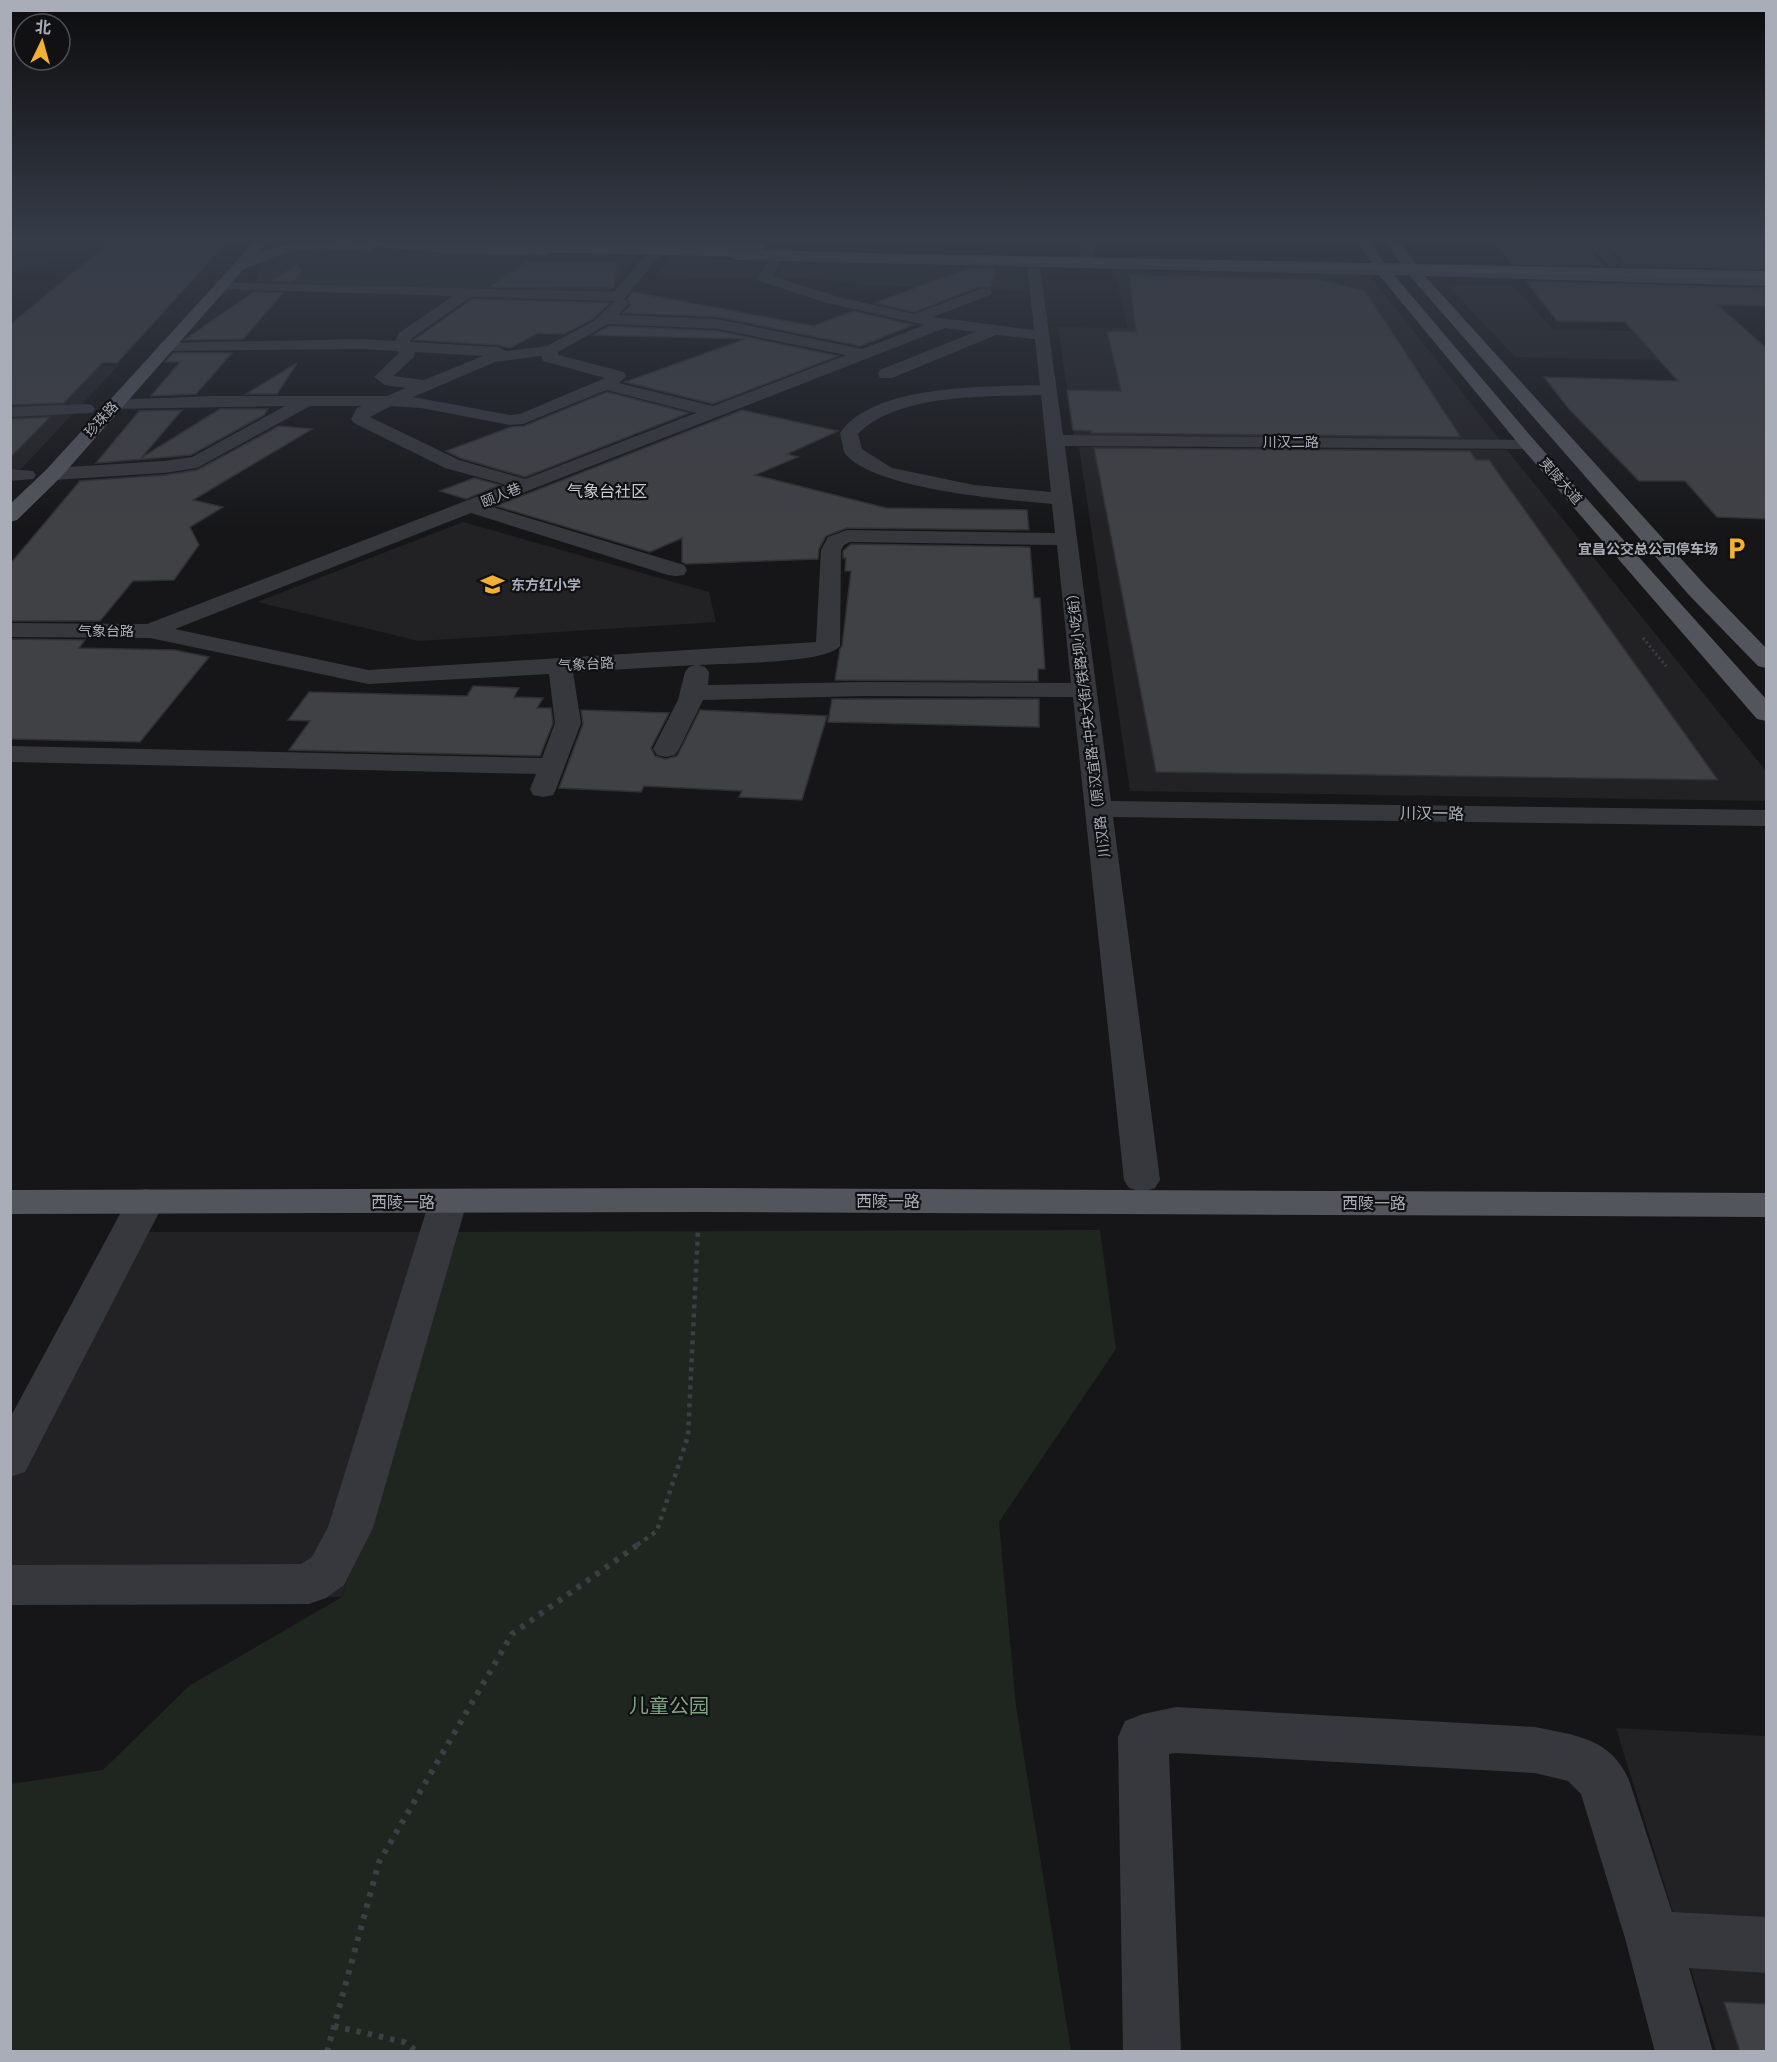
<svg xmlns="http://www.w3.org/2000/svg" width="1777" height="2062" font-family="Mulish,'Noto Sans SC',sans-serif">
  <rect width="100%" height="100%" fill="#161618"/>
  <g fill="#222225">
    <polygon points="11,241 214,241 221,255 63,259 11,273"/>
    <polygon points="308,247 455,253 636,257 607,294 256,282 264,257"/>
    <polygon points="670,259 768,261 757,279 655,276"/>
    <polygon points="782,261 1022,267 1025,290 865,286 832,280 778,278"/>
    <polygon points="1114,270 1368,274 1500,440 1074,436 1058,327 1128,328"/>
    <polygon points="1447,285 1513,286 1554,330 1635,331 1661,360 1515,357"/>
    <polygon points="119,365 21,469 11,470 10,366"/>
    <polygon points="1079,447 1507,450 1766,771 1766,801 1130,791"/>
    <polygon points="463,522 709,592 716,622 419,641 257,602"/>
    <polygon points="112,1232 459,1232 342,1597 11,1600 11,1422"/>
    <polygon points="1616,1728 1766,1736 1766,2051 1716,2051"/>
  </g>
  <polygon fill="#1e261f" points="1100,1230 1116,1349 999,1522 1016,1706 1071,2051 11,2052 11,1784 103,1770 189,1686 342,1597 459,1232"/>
  <g fill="#404145" stroke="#303034" stroke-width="1.5">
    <polygon points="111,241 228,241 117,363 102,363 64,403 10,405 10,325"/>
    <polygon points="1495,241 1584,243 1605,266 1512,264"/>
    <polygon points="1756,241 1767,249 1767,269 1621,266 1623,261 1604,243"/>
    <polygon points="527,261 617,263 614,288 490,287"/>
    <polygon points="297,264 303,271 293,282 271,281"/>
    <polygon points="968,268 995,268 991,287 979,287 914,312 875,303"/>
    <polygon points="1129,275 1318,279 1365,291 1461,437 1091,433 1091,431 1073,430 1067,390 1121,391 1107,331 1136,332"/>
    <polygon points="1526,281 1767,288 1767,306 1718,305 1767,349 1767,519 1717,517 1685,481 1639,481 1569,409 1544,377 1678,381 1625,322 1557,321"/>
    <polygon points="254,292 283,293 243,339 184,340"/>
    <polygon points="632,292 814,326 853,311 913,325 860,346 718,317 623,313 631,305 627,299"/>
    <polygon points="472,299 610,303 593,319 564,334 538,333 510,348 498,345 414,340"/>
    <polygon points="609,326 718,331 838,356 713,404 625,382 745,339 593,335"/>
    <polygon points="173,353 232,353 196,394 151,396 180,362 165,362"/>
    <polygon points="297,363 277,394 246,394"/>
    <polygon points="607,392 689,413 525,477 460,458 446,451 511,427 524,426"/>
    <polygon points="220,409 268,409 264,415 191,455 96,463 139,411 182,410 141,458"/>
    <polygon points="742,410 838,431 787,454 798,457 755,475 886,508 1027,510 1029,530 847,528 826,536 819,549 818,559 686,564 682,562 682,538 650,552 496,506"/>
    <polygon points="50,417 10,458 10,419"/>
    <polygon points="279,426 312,429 193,500 223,507 190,527 199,545 174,580 133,581 100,621 10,621 10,564 80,481 164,475 197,470"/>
    <polygon points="1094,448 1470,451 1476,460 1489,460 1718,780 1156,772"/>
    <polygon points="474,478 500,485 466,499 440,491"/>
    <polygon points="851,544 1030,547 1034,598 1040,598 1045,669 1038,669 1038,681 835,680 840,649 842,646 851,571 845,571 846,558 843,558 843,551"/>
    <polygon points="10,639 85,640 79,648 175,650 209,657 140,742 10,739"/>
    <polygon points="473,686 519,688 514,697 543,698 537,708 551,708 553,723 540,756 289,750 310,721 288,720 309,692 467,696"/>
    <polygon points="832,699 1039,699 1039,727 828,722"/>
    <polygon points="581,710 669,713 651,748 655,756 666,759 677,756 700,710 827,716 802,800 739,797 742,791 644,786 641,792 559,788 583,724"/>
    <polygon points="1724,2002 1767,2004 1767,2052 1740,2052"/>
  </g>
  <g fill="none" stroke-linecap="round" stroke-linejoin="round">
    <polyline stroke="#3d3f44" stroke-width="3" stroke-dasharray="2 3" stroke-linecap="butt" points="1643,638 1666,666"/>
    <polyline stroke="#3d3f44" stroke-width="4.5" stroke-dasharray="4 5" stroke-linecap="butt" points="637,1545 657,1531 688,1436 698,1230"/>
    <g stroke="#3d3f44" stroke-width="6" stroke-dasharray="4.5 7" stroke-linecap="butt">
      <polyline points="334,2026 404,2042 418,2052"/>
      <polyline points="327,2052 379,1862 512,1634 639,1544"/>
    </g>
    <g fill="#37383d" fill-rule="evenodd">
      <polygon points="1082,241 1096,241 1092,258 1087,259 1080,255"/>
      <polygon points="1585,241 1599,241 1621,263 1614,267 1609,266"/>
      <path d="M654 250 661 254 624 299 629 303 618 315 718 319 862 349 925 325 827 303 760 281 758 278 772 254 777 253 784 257 773 276 838 297 914 314 980 289H990L992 292 990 295 933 317 1034 330 1027 264 1034 260 1039 261 1063 435 1534 440 1537 444 1534 448 1528 449 1065 446 1111 801 1766 810V826L1113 817 1160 1180 1155 1188 1142 1192 1129 1188 1124 1180 1073 697 864 696 703 700 679 749 675 755 666 757 657 755 653 749 678 700 685 672 689 667 696 665 573 672 581 723 556 789 553 795 543 797 533 795 530 789 536 774 10 762V746L542 758 555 723 549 674 368 684 150 638 10 637V623L147 624 507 485 445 468 354 423 351 419 357 408 362 406H310L197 468 164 473 53 480 46 478 43 474 46 470 53 468 164 461 192 457 285 406 115 409 109 408 106 404 109 400 214 396H387L406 388 385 385 374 377 399 353 397 351 362 349 167 351 159 346 161 343 362 339 395 341 399 333 453 296 221 289 214 285 216 282 614 292 649 251ZM471 297 615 301 594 321 547 346 506 351 498 347 410 342 412 338ZM608 324 718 329 846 355 713 406 619 383 626 376 624 372 558 355V352ZM945 328 975 332 880 370 878 374 880 378H892L996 335 1035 339 1040 385C986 387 874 384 840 433L844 452C869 489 1008 500 1052 504L1055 533 847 530 828 537 821 550 816 642 368 670 175 629 471 513 668 575 676 576 684 575 687 570 684 565 489 506ZM415 352 483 356 424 380 393 376 414 357ZM541 356 543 361 605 378 520 414 510 415 413 397 495 362ZM607 390 696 413 525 479 459 460 370 417 391 406 421 408 510 425 523 424ZM1041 395 1051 492 974 485 892 468 862 449 858 434C898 393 987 397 1041 395ZM850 542 1057 545 1071 683 864 682 708 685 709 672 705 667 698 665C723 663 827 664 840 646L841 550 844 545Z"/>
      <polygon points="86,404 92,405 95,409 92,413 10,417 10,407"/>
      <polygon points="10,469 33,471 36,475 33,479 10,481"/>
      <polygon points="146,1189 159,1192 165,1201 25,1472 10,1477 10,1418 127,1201 133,1192"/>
      <polygon points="448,1190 461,1193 467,1202 373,1528 344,1585 326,1598 309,1604 10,1605 10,1565 301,1564 312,1557 328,1527 429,1202 435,1193"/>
      <path d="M1176 1707 1535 1727C1576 1736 1610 1737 1629 1780L1672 1912 1766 1917V1973L1689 1968 1713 2052H1655L1625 1938 1581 1794 1568 1781 1535 1773 1176 1753 1169 1754 1181 2052H1123L1118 1737 1125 1721 1143 1714Z"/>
    </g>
    <g fill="#53555c" fill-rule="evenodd">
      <path d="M255 241H268L260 252C312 232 390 243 446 245 480 246 513 246 547 247L554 251 547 255 445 253 376 247 369 251 321 249 289 251 244 269 60 478 17 520 10 522V504L46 470Z"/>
      <polygon points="535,241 760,243 767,247 760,251 541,245"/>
      <polygon points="1357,241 1370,241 1387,267 1403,267 1386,241 1399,241 1418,267 1766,278 1766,286 1425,276 1705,585 1766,648 1766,668 1758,666 1689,595 1409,275 1394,275 1534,440 1766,699 1766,721 1757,719 1522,448 1379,275 736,260 729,256 736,252 1373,266"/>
      <polygon points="700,1188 1766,1193 1766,1217 700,1212 10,1214 10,1190"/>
    </g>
    <polygon fill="#63666e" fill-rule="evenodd" points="416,241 486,241 866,253 1766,271 1766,279 528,252 422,245"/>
  </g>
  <linearGradient id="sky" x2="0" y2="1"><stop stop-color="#0c0c0d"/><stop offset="0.45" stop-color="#363c48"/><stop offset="1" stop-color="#363c48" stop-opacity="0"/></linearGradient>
  <rect width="1777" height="530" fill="url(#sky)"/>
  <defs>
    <symbol id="parking-bare" viewBox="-9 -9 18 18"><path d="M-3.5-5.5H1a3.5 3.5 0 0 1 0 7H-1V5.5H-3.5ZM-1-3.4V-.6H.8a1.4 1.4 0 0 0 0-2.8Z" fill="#f2b134" stroke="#111113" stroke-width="2.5" paint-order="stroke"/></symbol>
    <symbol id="school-bare" viewBox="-9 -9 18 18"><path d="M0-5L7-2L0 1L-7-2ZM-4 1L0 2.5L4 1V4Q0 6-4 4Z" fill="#f2b134" stroke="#111113" stroke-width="2.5" paint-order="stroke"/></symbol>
  </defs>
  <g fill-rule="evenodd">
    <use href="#parking-bare" x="1720" y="532" width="33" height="33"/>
    <use href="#school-bare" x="476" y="568" width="33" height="33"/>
  </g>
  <g text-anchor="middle" stroke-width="4.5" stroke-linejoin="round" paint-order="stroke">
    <g font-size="14" fill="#a8adb8" stroke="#111113">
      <text transform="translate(101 419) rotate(-48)" y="5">珍珠路</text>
      <text x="1291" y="447">川汉二路</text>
      <text transform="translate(1561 481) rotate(49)" y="5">夷陵大道</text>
      <text transform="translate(501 495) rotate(-22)" y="5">颐人巷</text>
      <text x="106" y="636">气象台路</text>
      <text transform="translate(586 664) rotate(-3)" y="5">气象台路</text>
      <text transform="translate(1088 722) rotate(-97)" y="5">川汉路（原汉宜路·中央大街/铁路坝小吃街）</text>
    </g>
    <g font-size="14" font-weight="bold" fill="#a8adb8" stroke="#111113" text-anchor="end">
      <text x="1718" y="554">宜昌公交总公司停车场</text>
      <text x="511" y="590" text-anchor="start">东方红小学</text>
    </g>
    <g font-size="16" fill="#c9ccd4" stroke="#111113">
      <text x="607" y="497">气象台社区</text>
    </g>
    <g font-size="16" fill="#a8adb8" stroke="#111113">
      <text transform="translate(1432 813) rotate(1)" y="6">川汉一路</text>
      <text x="888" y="1207">西陵一路</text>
      <text x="403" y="1208">西陵一路</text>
      <text x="1374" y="1209">西陵一路</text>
    </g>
    <g font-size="20" fill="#7fa381" stroke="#111113">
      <text x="669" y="1713">儿童公园</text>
    </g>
  </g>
  <rect width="1777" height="2062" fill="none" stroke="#a8adb8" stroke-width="24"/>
  <g transform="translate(42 42) rotate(5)"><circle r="28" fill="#111113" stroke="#4d4f55" stroke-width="1.5"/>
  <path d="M0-4.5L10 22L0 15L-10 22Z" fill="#f2b134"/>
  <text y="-9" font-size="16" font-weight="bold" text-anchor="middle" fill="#a8adb8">北</text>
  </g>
</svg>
